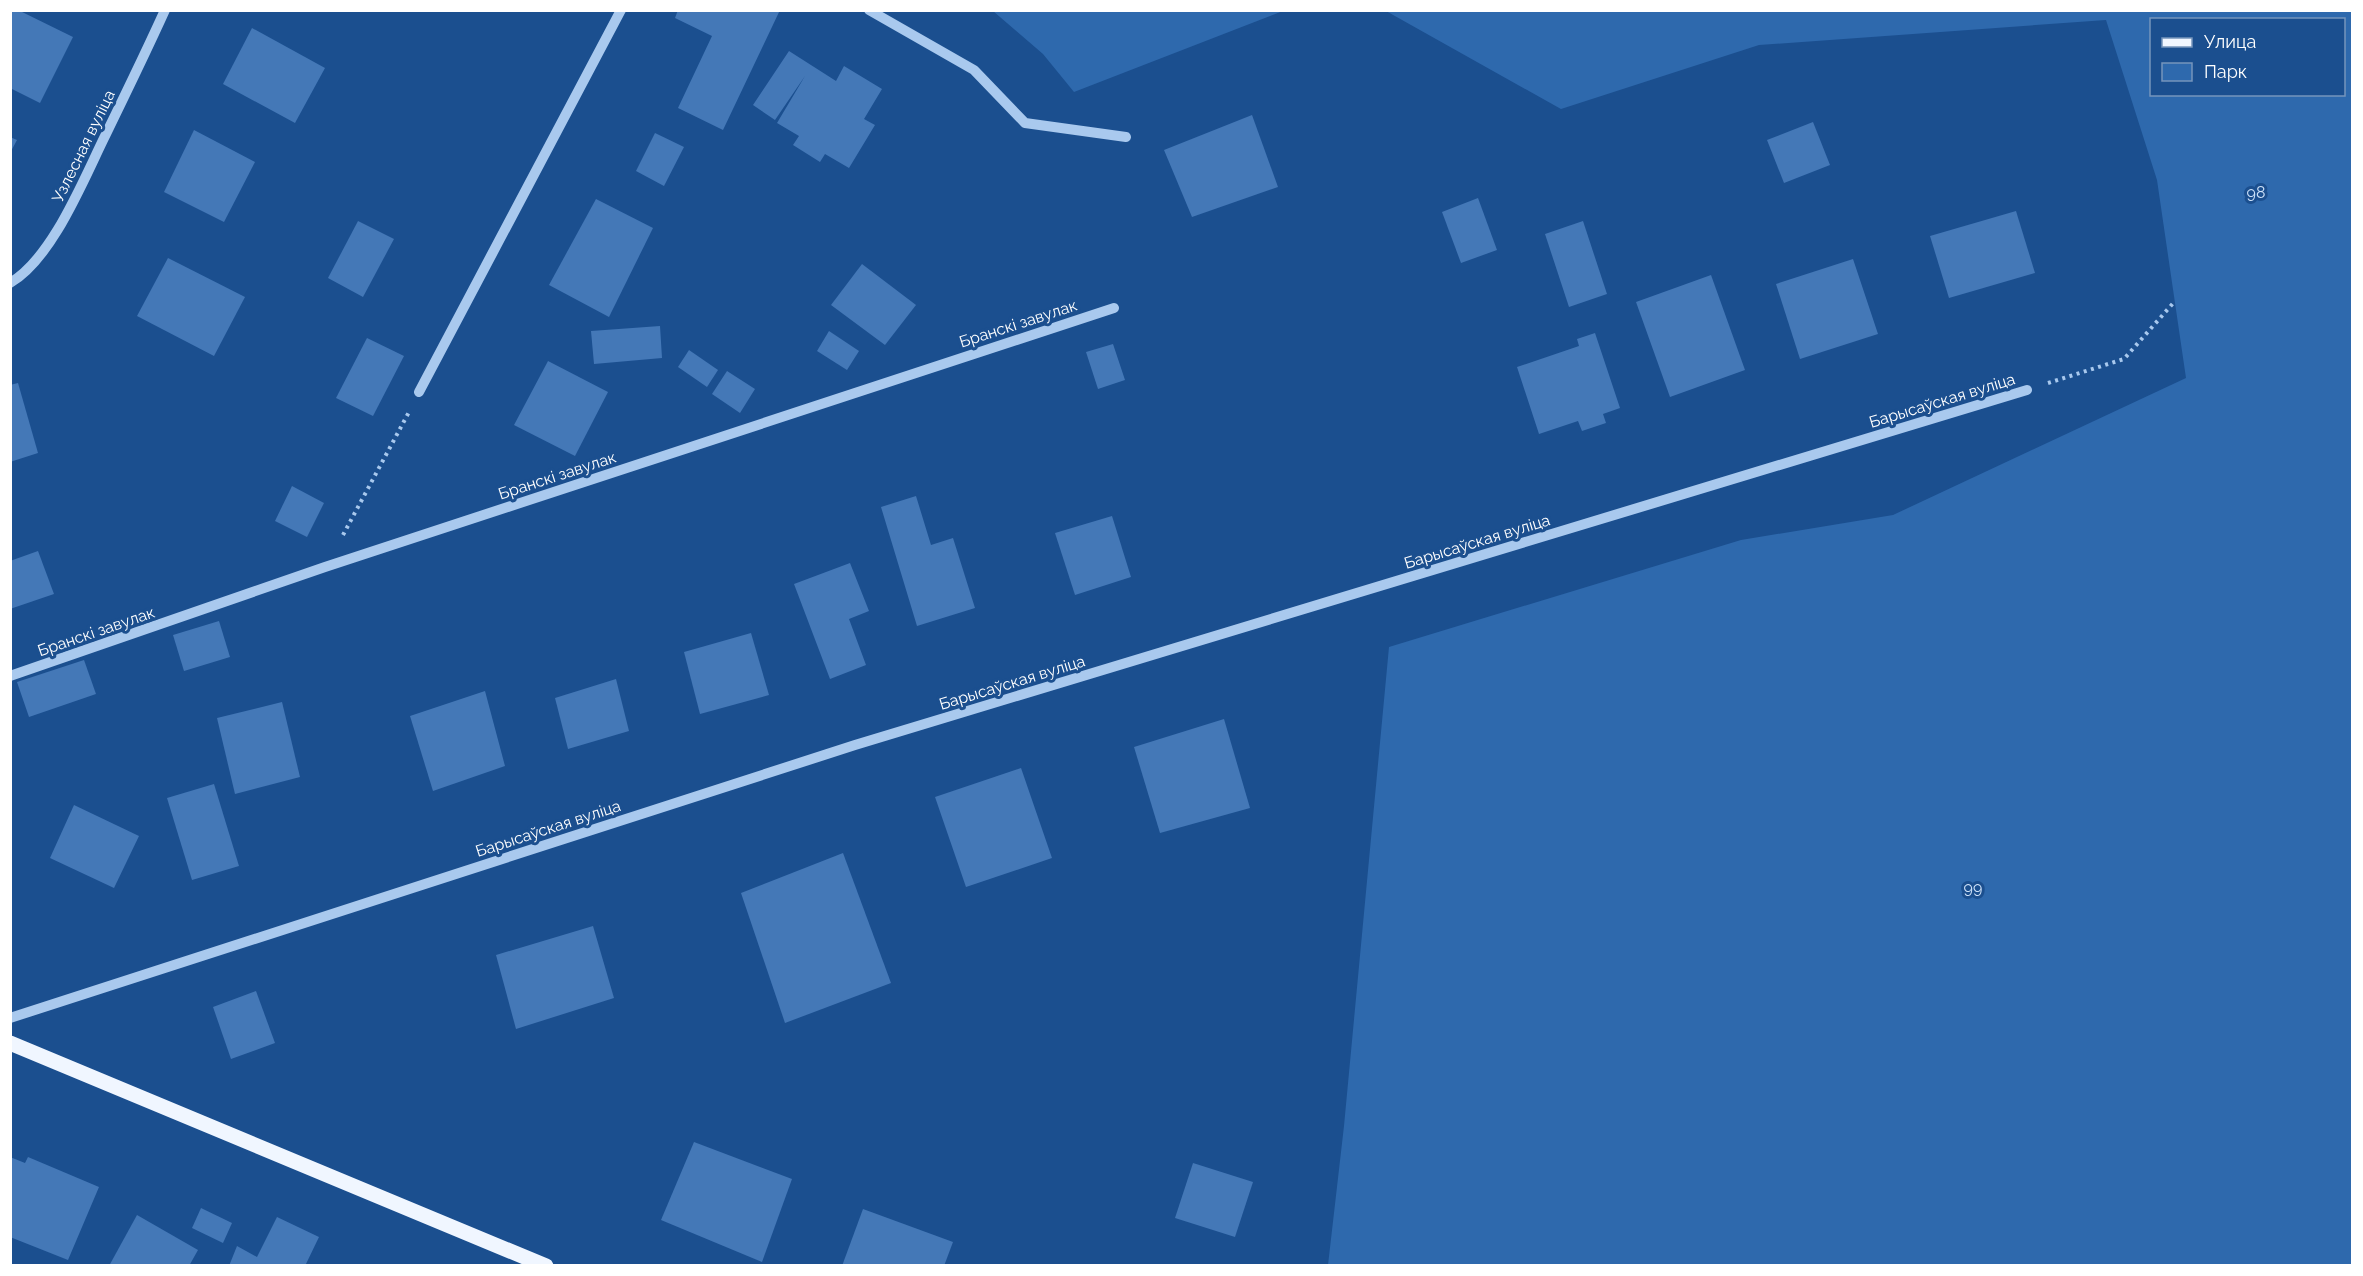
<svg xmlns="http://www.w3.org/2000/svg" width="2363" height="1276" font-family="Raleway,sans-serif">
  <rect width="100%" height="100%" fill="#1b4f8f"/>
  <g fill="#2e69ad" fill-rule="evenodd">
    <polygon points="993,11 1283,11 1074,92 1043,54"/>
    <path d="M1386 11H2352V1265H1328L1344 1126 1389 647 1741 540 1893 515 2186 378 2157 180 2106 20 1759 45 1561 109ZM2152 20H2344V94H2152Z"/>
  </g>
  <g fill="#4478b7">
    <polygon points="10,10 18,10 73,37 40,103 10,88"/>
    <polygon points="678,10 780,10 723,130 678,108 712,36 675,18"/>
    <polygon points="252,28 325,68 295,123 223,84"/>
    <polygon points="789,51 836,81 844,66 882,89 864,119 875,125 849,168 825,154 820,162 793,145 799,136 777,123 805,76 775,120 753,105"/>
    <polygon points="1252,115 1278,187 1192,217 1164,150"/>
    <polygon points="1813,122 1830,165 1784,183 1767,140"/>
    <polygon points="194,130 255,162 224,222 164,192"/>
    <polygon points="655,133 684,147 664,186 636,171"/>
    <polygon points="10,137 17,140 10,153"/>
    <polygon points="1478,198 1497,250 1461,263 1442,212"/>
    <polygon points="596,199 653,228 609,317 549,285"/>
    <polygon points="2016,211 2035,273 1949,298 1930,236"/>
    <polygon points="358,221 394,239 363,297 328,278"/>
    <polygon points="1583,221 1607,294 1569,307 1545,234"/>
    <polygon points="168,258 245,297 214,356 137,316"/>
    <polygon points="1853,259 1878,334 1800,359 1776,284"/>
    <polygon points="862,264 916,305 885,345 831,305"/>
    <polygon points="1711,275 1745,370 1670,397 1636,302"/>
    <polygon points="660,326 662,358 594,364 591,331"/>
    <polygon points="829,331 859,351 847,370 817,351"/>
    <polygon points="1595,333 1620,408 1603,414 1606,423 1582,431 1578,421 1539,434 1517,367 1579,346 1577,339"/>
    <polygon points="367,338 404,356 373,416 336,398"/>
    <polygon points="1113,344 1125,380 1098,389 1086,352"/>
    <polygon points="689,350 718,370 707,387 678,367"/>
    <polygon points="548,361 608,392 575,456 514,425"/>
    <polygon points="727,371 755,389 740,413 712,394"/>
    <polygon points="18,383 38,453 10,462 10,385"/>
    <polygon points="292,486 324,503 307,537 275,521"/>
    <polygon points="916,496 931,545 953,538 975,608 917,626 881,507"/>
    <polygon points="1112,516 1131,577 1075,595 1055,533"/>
    <polygon points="38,551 54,594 10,609 10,561"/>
    <polygon points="850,563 869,611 849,619 866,665 830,679 794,584"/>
    <polygon points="219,621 230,657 184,671 173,635"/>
    <polygon points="751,633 769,695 700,714 684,652"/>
    <polygon points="84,660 96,694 29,717 17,682"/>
    <polygon points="616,679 629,731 568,749 555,698"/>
    <polygon points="485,691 505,766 433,791 410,716"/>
    <polygon points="282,702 300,777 235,794 217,718"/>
    <polygon points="1224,719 1250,808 1160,833 1134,747"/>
    <polygon points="1021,768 1052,858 966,887 935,797"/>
    <polygon points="214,784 239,866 192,880 167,798"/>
    <polygon points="74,805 139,836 114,888 50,858"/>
    <polygon points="843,853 891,983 785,1023 741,893"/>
    <polygon points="593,926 614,998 516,1029 496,955"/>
    <polygon points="256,991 275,1043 231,1059 213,1007"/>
    <polygon points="694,1142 792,1179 762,1262 661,1220"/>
    <polygon points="10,1157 25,1163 28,1157 99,1187 68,1260 10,1237"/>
    <polygon points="1193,1163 1253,1182 1235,1237 1175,1218"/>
    <polygon points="201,1208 232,1223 223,1243 192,1228"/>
    <polygon points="863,1209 953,1242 944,1266 842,1266"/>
    <polygon points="137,1215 198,1250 189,1266 109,1266"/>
    <polygon points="277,1217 319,1237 305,1266 229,1266 237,1246 257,1257"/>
  </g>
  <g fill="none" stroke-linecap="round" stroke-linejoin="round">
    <g stroke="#a9c9ee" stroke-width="4" stroke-dasharray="3 4.5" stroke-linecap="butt">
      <polyline points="2048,383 2124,359 2175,301"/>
      <polyline points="343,535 409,412"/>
    </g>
    <g stroke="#a9c9ee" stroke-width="10">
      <polyline points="869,10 974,70 1025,123 1126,137"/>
      <path d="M10 283C53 258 84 178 106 134 126 93 146 52 165 10"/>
      <polyline points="419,392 621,10"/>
      <polyline points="10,676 325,567 1114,308"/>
      <polyline points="10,1018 855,745 2027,390"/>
    </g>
    <polyline stroke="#f0f6ff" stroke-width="15" points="10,1043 546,1266"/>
  </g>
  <g text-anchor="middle" stroke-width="6" stroke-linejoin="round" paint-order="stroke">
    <g font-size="16" fill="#fff" stroke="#1b4f8f">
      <text transform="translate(83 146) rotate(-64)" y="6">Узлесная вуліца</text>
      <text transform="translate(1018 323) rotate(-18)" y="6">Бранскі завулак</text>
      <text transform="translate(1942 400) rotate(-17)" y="6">Барысаўская вуліца</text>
      <text transform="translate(557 475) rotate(-18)" y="6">Бранскі завулак</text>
      <text transform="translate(1477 541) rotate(-17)" y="6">Барысаўская вуліца</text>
      <text transform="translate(96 631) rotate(-19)" y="6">Бранскі завулак</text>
      <text transform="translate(1012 682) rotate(-17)" y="6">Барысаўская вуліца</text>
      <text transform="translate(548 828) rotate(-18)" y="6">Барысаўская вуліца</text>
    </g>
    <g font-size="16" fill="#cfe3fa" stroke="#1b4f8f">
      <text x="2256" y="198">98</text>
      <text x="1973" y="893">99</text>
    </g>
  </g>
  <rect width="2363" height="1276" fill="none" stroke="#ffffff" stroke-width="24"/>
  <rect x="2150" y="18" width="195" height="78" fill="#1b4f8f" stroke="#7695bc" stroke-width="1.5"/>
  <rect x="2162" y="38" width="30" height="9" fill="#f0f6ff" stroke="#7695bc" stroke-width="1.5"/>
  <text x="2204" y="48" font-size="18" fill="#ffffff">Улица</text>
  <rect x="2162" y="63" width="30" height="18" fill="#2e69ad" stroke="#7695bc" stroke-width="1.5"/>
  <text x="2204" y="78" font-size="18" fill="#ffffff">Парк</text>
</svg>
